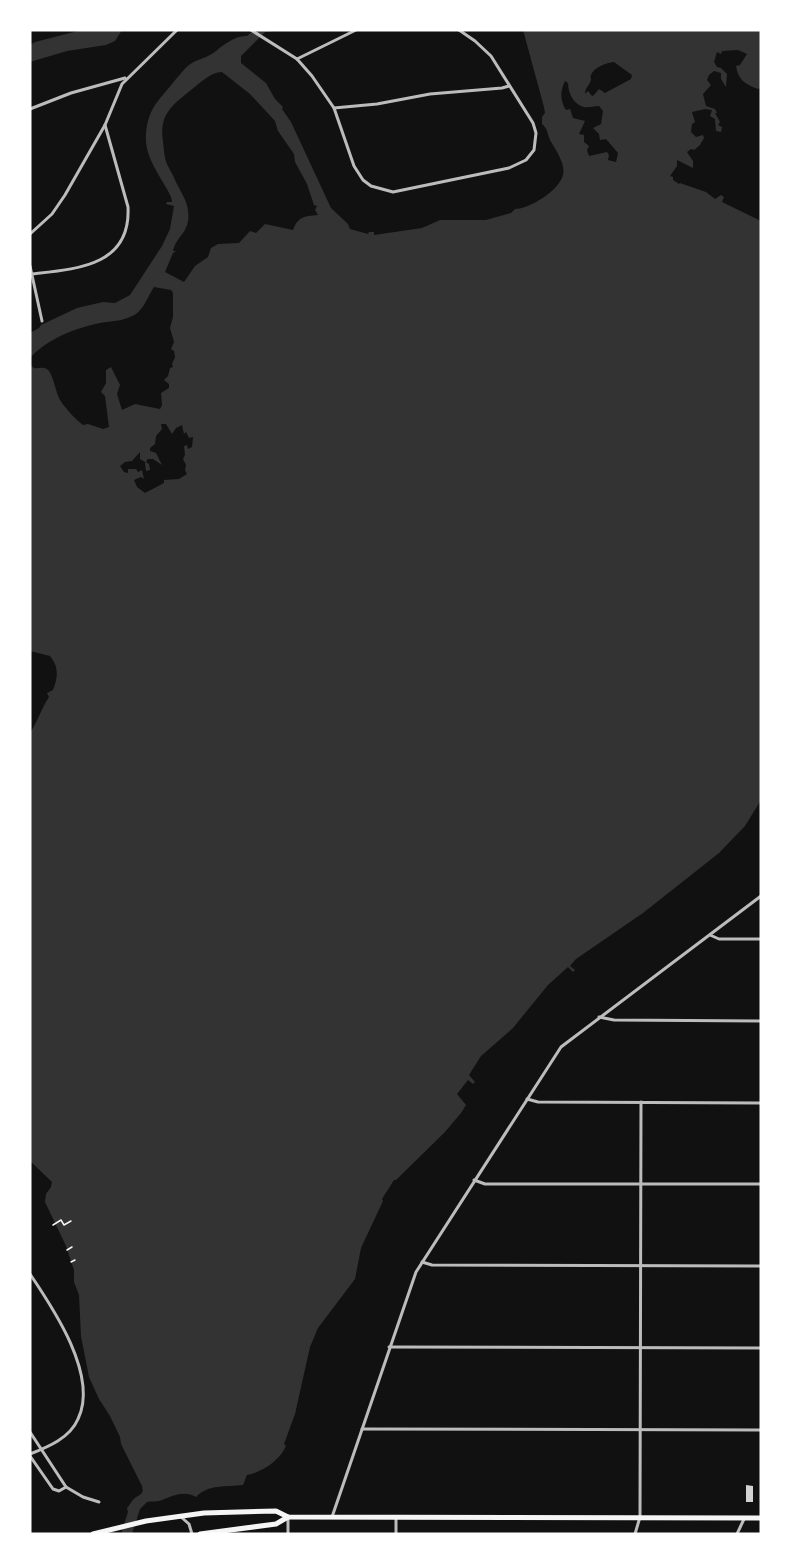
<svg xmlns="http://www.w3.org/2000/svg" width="791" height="1564" font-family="'PT Sans',sans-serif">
  <rect width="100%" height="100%" fill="#111"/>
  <g fill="#333" fill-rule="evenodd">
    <polygon points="122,30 115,41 106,45 67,51 30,62 30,45 35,42 78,31"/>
    <path d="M254 30H275V31L265 32 241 56V63L266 83 275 99 283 107 282 109 291 122 331 208 348 224 350 229 368 234 369 232H374V235L422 228 440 220H486L511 213 515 209C529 209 559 191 563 175 566 164 555 149 550 140 547 133 548 129 542 124V117L545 113 544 107 523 30H761L760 88 758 89C745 84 738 80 736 66L740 65 747 54 738 50 722 51 721 54 717 52 714 62 717 67 721 68 727 74 726 87 721 79V73L714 71 709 75 707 80 711 85 703 94 706 106 715 109 717 113H715L720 122 718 125 722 127 721 132 716 131 715 119 710 116 712 110 705 109 692 112 695 122 692 124 691 132 696 137 703 135 704 138 700 145 694 150 691 149 687 152 693 161V168L677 160V166L670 176 673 177V180L679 184 680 183 706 192 715 199 721 195 724 197 722 202 761 221V800L745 826 719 853 643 913 576 959 570 966 575 970 573 972 568 967 548 985 513 1028 481 1056 469 1075 475 1082 473 1084 468 1080 457 1094 466 1105 461 1113 445 1132 396 1180H394L382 1199 383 1201 361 1248 355 1279 318 1328 310 1347 295 1414 284 1444 286 1446C280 1460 263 1472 247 1475L243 1485C227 1487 208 1484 196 1497 184 1490 173 1496 162 1500 158 1502 151 1501 147 1502L140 1509 132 1534H121L128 1512 127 1508C130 1505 132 1500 135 1498 141 1494 144 1494 142 1486L121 1444 120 1437 110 1416 99 1399 89 1377 81 1336 79 1295 74 1282V1270L66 1246 45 1202 46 1194 51 1187 52 1182 30 1161V733C38 721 41 709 49 697L47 693 53 690C58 677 59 667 50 656L30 651V365L34 368C39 369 43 366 48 370 53 374 56 393 60 400 65 408 76 420 83 425L88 424 103 429 109 427 105 396 101 392 106 383V370L111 367 120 385 117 394 122 410 135 404 160 409 162 405 161 393 169 388V384L164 380 168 376 170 368 173 367 172 364 175 357 174 351 171 349 174 342 170 328 173 317V293L171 290 154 287C148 296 145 307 136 314 125 321 112 321 100 323 75 328 47 339 30 358V333L39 328 41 325 77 308 103 302 115 303 130 295 162 246 170 229 174 206 166 204 167 202H172L171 197C162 177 144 159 146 134 148 106 161 99 176 79 180 75 186 66 192 63 199 59 209 57 216 51 223 45 236 35 247 36ZM614 62 632 75 631 79 605 93 599 89 594 95 592 96 588 91 585 94C585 88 589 86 591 80 591 78 590 76 591 75 594 67 606 63 614 62ZM222 72 250 94 275 121 278 131 294 154 295 162 307 184 314 205 317 206 315 210 318 215C304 216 298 217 293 230L265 224 256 233 250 231 239 243 218 244 211 248 208 257 195 266 184 282 165 272 173 253 176 251H173C177 234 191 233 188 210 187 200 179 189 175 180 173 174 169 169 167 164 164 157 164 149 163 142 159 115 171 106 191 90 200 83 211 72 222 72ZM565 81 568 83C568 93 574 105 584 107 589 108 594 106 599 106L603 111 601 124 593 128 599 134 600 140 606 139 618 153 616 162 608 160 609 155 607 152 589 156 587 150 589 146 584 142V135L579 134 585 121 573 118 570 109 566 110C560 101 560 91 565 81ZM161 424H166L172 434 176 428 182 425 184 434 186 432 189 438 193 437 192 447 188 449 187 445 184 446 185 455 183 459 186 465 185 470 187 474 179 479 164 480V483L145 493 137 487 134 480 141 477 144 479 142 470 138 472 136 469H128V473L124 472 120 466 125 462 132 461 140 452V459L145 462 146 471 150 470 149 464 146 462 148 459H153L162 465 156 453 150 451V448L155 444 156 436 162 429Z"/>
  </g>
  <polygon fill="#d3d3d3" points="746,1485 753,1486 753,1502 746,1502"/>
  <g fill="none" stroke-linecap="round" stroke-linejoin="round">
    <g stroke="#f5f5f5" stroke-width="1.5">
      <polyline points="53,1225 61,1220 64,1225 71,1221"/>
      <polyline points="67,1250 72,1247"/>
      <polyline points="71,1262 75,1260"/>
    </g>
    <g stroke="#bcbcbc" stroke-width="3">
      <polyline points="251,30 297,59 312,76 334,108 354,166 363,180 371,186 393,192 509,168 526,160 534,150 536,133 533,123 491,56 475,41 459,30"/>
      <polyline points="297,59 356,30"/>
      <polyline points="334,108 377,104 430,94 502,88 509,86"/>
      <polyline points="30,109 71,93 125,78"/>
      <polyline points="30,234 52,214 65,195 105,125 122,84 177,30"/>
      <polyline points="30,266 42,321"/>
      <path d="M32 274C77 269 131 266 128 207L105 125"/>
      <polyline points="710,935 719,939 761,939"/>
      <polyline points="599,1017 614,1020 761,1021"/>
      <polyline points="527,1099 538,1102 761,1103"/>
      <polyline points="474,1180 485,1184 761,1184"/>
      <polyline points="422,1262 432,1265 761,1266"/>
      <path d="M30 1274C53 1308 99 1376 78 1419 70 1438 48 1447 30 1454"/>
      <polyline points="389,1347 761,1348"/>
      <polyline points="362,1429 761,1430"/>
      <polyline points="30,1432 66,1487 83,1497 99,1502"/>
      <polyline points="30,1456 53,1489 59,1491 66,1487"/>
      <polyline points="180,1516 189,1524 192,1534"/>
      <polyline points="332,1517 416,1272 561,1047 761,896"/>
      <polyline points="396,1518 396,1534"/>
      <polyline points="288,1534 288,1517"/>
      <polyline points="635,1534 640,1517 641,1102"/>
      <polyline points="737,1534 744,1519"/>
    </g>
    <g stroke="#f5f5f5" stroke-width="5">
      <polyline points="93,1534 146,1521 204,1513 276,1511 288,1517 761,1518"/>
      <polyline points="200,1534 276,1524 288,1517"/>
    </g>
  </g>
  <rect width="791" height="1564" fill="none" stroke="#ffffff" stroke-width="63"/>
</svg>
